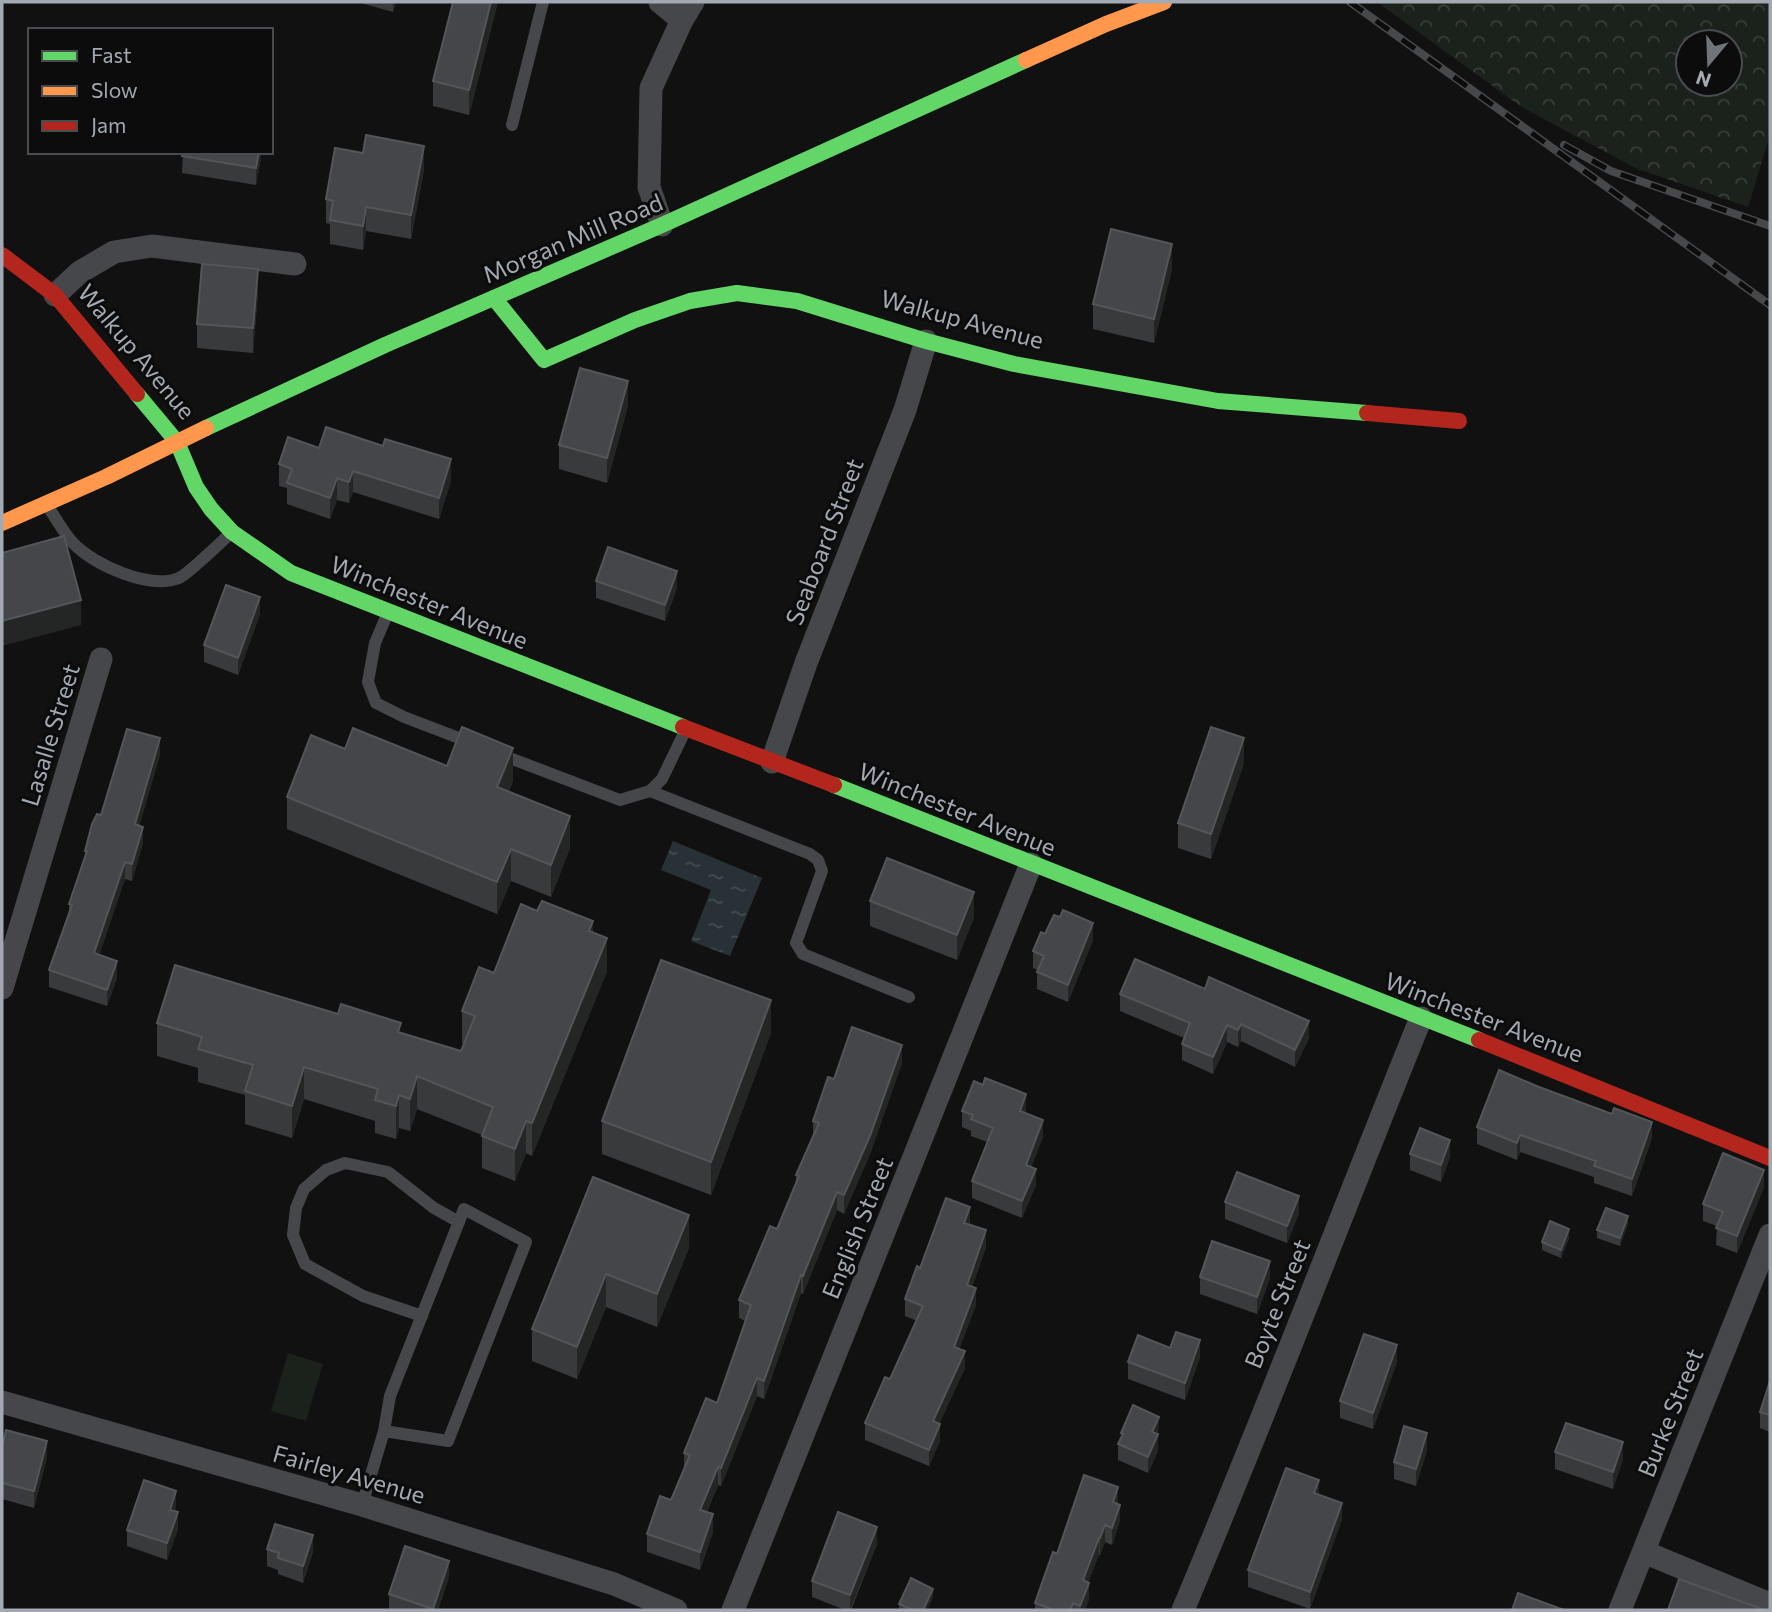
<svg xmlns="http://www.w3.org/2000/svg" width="1772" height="1612" font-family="Commissioner,sans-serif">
  <defs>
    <pattern id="forest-crowns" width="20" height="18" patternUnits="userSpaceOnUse" patternTransform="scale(1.75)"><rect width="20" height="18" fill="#1b211b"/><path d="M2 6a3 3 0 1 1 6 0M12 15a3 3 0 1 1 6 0" fill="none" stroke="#393e3a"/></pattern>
    <pattern id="water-ripples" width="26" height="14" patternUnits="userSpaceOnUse" patternTransform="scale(1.75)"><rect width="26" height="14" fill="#283236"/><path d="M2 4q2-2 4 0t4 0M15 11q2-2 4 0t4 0" fill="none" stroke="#444d51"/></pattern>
  </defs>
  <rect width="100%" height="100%" fill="#111"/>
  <path fill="url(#forest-crowns)" fill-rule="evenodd" d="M1377 2H1770V135L1748 207 1635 168 1520 106ZM1688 42H1730V84H1688Z"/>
  <polygon fill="#1b211b" points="288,1353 323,1364 306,1421 271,1411"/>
  <polygon fill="url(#water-ripples)" points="673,841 762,878 730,956 691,941 711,890 661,870"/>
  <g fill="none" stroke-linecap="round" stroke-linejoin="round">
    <g stroke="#46474a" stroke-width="12">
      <polyline points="512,125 543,2"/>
      <path d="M46 504C55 516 63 533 74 544 95 565 149 590 179 578 188 574 222 541 232 532"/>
      <polyline points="389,610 375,643 368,682 376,703 404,717 472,743"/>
      <polyline points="499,754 620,800 650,791 662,779 686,729"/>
      <polyline points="650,791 810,854 818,860 822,871 796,943 803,954 909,997"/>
      <polyline points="422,1316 363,1296 305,1264 293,1235 296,1208 304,1189 326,1170 345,1163 388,1172 434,1208 459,1222"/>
      <polyline points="362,1505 384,1431 390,1396 464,1209 526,1242 448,1441 384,1431"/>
    </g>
    <g stroke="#46474a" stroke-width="23">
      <polyline points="660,2 682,20"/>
      <polyline points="662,225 649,187 651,88 682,20 693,2"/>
      <polyline points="55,295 80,272 114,252 152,246 295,264"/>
      <polyline points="772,762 806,663 905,410 926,341"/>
      <polyline points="2,988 101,659"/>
      <polyline points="2,1402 362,1505 614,1584 676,1610"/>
      <polyline points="1644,1552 1770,1604"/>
      <polyline points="733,1610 1031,864"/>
      <path d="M1183 1610C1266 1414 1341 1215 1421 1018"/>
      <polyline points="1620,1610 1770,1235"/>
    </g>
    <g stroke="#63d668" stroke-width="16">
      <polyline points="494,298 544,360 635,320 690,301 737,293 797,301 926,341 1014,364 1218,401 1367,413"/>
      <polyline points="137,394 177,442 196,487 211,509 232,532 291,573 683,727"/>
      <polyline points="206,428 385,345 662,225 1026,60"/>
      <polyline points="834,785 1479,1040"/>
    </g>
    <g stroke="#ff974d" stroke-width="16">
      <polyline points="1026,60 1106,24 1164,2"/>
      <polyline points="2,523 106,477 206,428"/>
    </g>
    <g stroke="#b3261e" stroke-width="16">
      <polyline points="2,255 55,295 137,394"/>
      <polyline points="1367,413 1459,421"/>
      <polyline points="683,727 834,785"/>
      <polyline points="1479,1040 1770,1158"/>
    </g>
    <defs>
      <g id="rail">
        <polyline points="1350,2 1770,305"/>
        <polyline points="1564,145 1611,171 1770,226"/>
      </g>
    </defs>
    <use href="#rail" stroke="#46484a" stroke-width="8"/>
    <use href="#rail" stroke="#0c0c0d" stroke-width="5" stroke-dasharray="16" stroke-linecap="butt"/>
  </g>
  <g fill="#393a3c">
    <polygon points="357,2 396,2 393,12"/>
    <polygon points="453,2 498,2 469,115 433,106 433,81"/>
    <polygon points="183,152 262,152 256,185 182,173"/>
    <polygon points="424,170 411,239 366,231 363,250 330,244 330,224 326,223 326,199"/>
    <polygon points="1172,269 1154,343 1093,329 1093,304"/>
    <polygon points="258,293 253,353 197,348 197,324"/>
    <polygon points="628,405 607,483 559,469 559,445"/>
    <polygon points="319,448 451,481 439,519 353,492 349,503 337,500 330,519 287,504 287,488 279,486 279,464"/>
    <polygon points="596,581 677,588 665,621 596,598"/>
    <polygon points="260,614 238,675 204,662 204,645"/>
    <polygon points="345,749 447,766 513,781 509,791 570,848 551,897 511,881 497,914 287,829 287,797"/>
    <polygon points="160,755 139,826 143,843 132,881 125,879 99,955 117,978 107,1006 49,987 49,970 69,913 69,904 85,858 85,851 101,815"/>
    <polygon points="1244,763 1211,859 1178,848 1178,823"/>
    <polygon points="870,901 974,917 957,960 870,926"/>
    <polygon points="1060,917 1093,940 1068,1002 1037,989 1037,972 1038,970 1033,968 1033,951 1045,934"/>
    <polygon points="593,933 607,971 532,1156 526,1153 515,1181 482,1168 482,1135 417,1109 410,1131 399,1128 396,1139 375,1133 375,1121 304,1099 292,1138 245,1124 245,1095 198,1082 198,1068 157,1056 157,1023 338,1014 461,1051 464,1044 462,1043 462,1011 494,973"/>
    <polygon points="1120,994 1309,1038 1295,1067 1241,1041 1238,1047 1227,1042 1213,1074 1182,1060 1182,1044 1184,1038 1120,1011"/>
    <polygon points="771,1033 711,1195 602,1154 602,1121"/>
    <polygon points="902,1063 870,1154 844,1214 837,1210 803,1294 801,1293 764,1399 757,1396 721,1486 718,1485 707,1512 713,1532 700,1570 647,1552 647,1534 671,1500 684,1470 684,1453 717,1403 745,1321 739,1318 739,1300 777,1229 796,1184 796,1175 813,1135 813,1121 834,1079"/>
    <polygon points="962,1111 1026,1111 1025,1113 1043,1137 1031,1167 1036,1185 1022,1218 972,1198 972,1181 987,1142 971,1136 971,1131 962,1127"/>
    <polygon points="1477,1127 1652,1138 1632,1196 1594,1183 1594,1177 1520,1152 1517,1160 1477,1144"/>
    <polygon points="1410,1154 1450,1157 1441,1182 1410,1170"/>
    <polygon points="593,1177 689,1248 657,1327 606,1307 577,1379 532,1361 532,1329"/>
    <polygon points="1764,1187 1737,1253 1716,1245 1717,1226 1703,1221 1703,1204"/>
    <polygon points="1225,1202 1299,1213 1287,1243 1225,1219"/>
    <polygon points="970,1224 986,1247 972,1287 976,1305 959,1349 965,1368 939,1424 940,1441 929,1466 865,1440 865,1423 890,1379 917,1321 905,1316 905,1299 920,1268"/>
    <polygon points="1628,1224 1620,1246 1597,1238 1597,1230"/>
    <polygon points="1569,1238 1561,1258 1542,1250 1542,1242"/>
    <polygon points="1200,1277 1270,1278 1257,1314 1200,1294"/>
    <polygon points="1170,1348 1200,1357 1185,1400 1128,1379 1128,1362"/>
    <polygon points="1397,1362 1373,1429 1340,1418 1340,1401"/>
    <polygon points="1770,1381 1770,1432 1760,1428 1760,1412"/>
    <polygon points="1121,1433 1159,1433 1158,1436 1158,1451 1148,1473 1118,1460 1118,1444 1121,1438"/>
    <polygon points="2,1448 47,1457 34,1508 2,1499"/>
    <polygon points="1427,1450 1416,1486 1394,1479 1394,1462"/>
    <polygon points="1555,1452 1623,1459 1613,1489 1555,1469"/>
    <polygon points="1319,1495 1342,1519 1310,1609 1248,1587 1248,1570"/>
    <polygon points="1118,1504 1120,1521 1112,1545 1105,1542 1100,1555 1099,1555 1088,1582 1089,1599 1085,1610 1035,1610 1035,1603"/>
    <polygon points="176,1507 175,1511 178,1529 167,1560 127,1546 127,1530"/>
    <polygon points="877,1544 851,1610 845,1610 812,1597 812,1581"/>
    <polygon points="267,1549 313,1552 303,1583 278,1574 278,1570 267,1566"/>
    <polygon points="449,1577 438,1610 389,1610 389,1594"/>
    <polygon points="933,1597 927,1610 899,1610 899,1604"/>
  </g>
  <g fill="#242525">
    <polygon points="393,2 396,2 393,12"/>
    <polygon points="491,2 498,2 469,115 469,90"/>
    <polygon points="424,146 424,170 411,239 411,215"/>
    <polygon points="259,152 262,152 256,185 256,168"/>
    <polygon points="366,207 366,231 363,250 363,226"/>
    <polygon points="1172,244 1172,269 1154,343 1154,319"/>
    <polygon points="258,269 258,293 253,353 253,328"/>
    <polygon points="628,381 628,405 607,483 607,458"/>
    <polygon points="451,459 451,481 439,519 439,498"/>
    <polygon points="353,471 353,492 349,503 349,482"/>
    <polygon points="337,478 337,500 330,519 330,498"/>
    <polygon points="677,571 677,588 665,621 665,605"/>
    <polygon points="260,597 260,614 238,675 238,658"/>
    <polygon points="81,600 81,625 2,646 2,621"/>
    <polygon points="160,738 160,755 135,841 135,824"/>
    <polygon points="1244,738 1244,763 1211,859 1211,834"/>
    <polygon points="513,748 513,781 497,819 497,787"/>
    <polygon points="570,816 570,848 551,897 551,865"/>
    <polygon points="143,827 143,843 132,881 132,864"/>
    <polygon points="511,849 511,881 497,914 497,882"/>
    <polygon points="125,862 125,879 94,970 94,953"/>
    <polygon points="974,892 974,917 957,960 957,935"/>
    <polygon points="593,921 593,954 589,931"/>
    <polygon points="1093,923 1093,940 1068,1002 1068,985"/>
    <polygon points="607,938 607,971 532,1156 532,1123"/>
    <polygon points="117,961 117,978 107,1006 107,990"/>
    <polygon points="771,1000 771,1033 711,1195 711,1162"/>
    <polygon points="1309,1021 1309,1038 1295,1067 1295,1050"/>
    <polygon points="1241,1024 1241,1041 1238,1047 1238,1030"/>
    <polygon points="1227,1025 1227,1042 1213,1074 1213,1057"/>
    <polygon points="902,1045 902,1063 870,1154 844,1214 844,1195"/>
    <polygon points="304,1067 304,1099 292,1138 292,1106"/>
    <polygon points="417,1076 417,1109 410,1131 410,1099"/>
    <polygon points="1026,1094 1026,1111 1020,1128 1020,1111"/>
    <polygon points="399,1095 399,1128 396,1139 396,1106"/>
    <polygon points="1043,1120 1043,1137 1026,1181 1026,1165"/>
    <polygon points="526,1121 526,1153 515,1181 515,1149"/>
    <polygon points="1652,1122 1652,1138 1632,1196 1632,1179"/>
    <polygon points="1520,1135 1520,1152 1517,1160 1517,1143"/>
    <polygon points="1450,1140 1450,1157 1441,1182 1441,1165"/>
    <polygon points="1036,1169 1036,1185 1022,1218 1022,1201"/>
    <polygon points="1764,1170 1764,1187 1737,1253 1737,1236"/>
    <polygon points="837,1192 837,1210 803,1294 803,1276"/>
    <polygon points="1299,1196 1299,1213 1287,1243 1287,1226"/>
    <polygon points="970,1207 970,1224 964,1239 964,1223"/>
    <polygon points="689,1215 689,1248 657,1327 657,1294"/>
    <polygon points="1628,1216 1628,1224 1620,1246 1620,1238"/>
    <polygon points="1569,1229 1569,1238 1561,1258 1561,1250"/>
    <polygon points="986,1230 986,1247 967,1302 967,1285"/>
    <polygon points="1270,1261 1270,1278 1257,1314 1257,1297"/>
    <polygon points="606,1274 606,1307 577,1379 577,1347"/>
    <polygon points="801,1275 801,1293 764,1399 764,1381"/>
    <polygon points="976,1288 976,1305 954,1363 954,1347"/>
    <polygon points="1200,1340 1200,1357 1185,1400 1185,1383"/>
    <polygon points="1397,1345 1397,1362 1373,1429 1373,1413"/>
    <polygon points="965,1351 965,1368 933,1438 933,1421"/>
    <polygon points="757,1378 757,1396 721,1486 721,1468"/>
    <polygon points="1159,1417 1158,1451 1148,1473 1148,1457 1152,1432"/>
    <polygon points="940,1424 940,1441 929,1466 929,1450"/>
    <polygon points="1427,1433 1427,1450 1416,1486 1416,1469"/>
    <polygon points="47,1441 47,1457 34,1508 34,1491"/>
    <polygon points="1623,1442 1623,1459 1613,1489 1613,1472"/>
    <polygon points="718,1467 718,1485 700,1528 700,1510"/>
    <polygon points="1319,1480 1319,1497 1314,1493"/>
    <polygon points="1118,1487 1118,1504 1113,1502"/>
    <polygon points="176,1491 176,1507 170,1526 170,1510"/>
    <polygon points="1342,1503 1342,1519 1310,1609 1310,1592"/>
    <polygon points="1120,1505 1120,1521 1112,1545 1112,1528"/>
    <polygon points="178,1512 178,1529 167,1560 167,1543"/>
    <polygon points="713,1514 713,1532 700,1570 700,1552"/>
    <polygon points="1105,1525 1105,1542 1100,1555 1100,1538"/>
    <polygon points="877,1527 877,1544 850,1610 850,1595"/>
    <polygon points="313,1535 313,1552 303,1583 303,1566"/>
    <polygon points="1099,1538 1099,1555 1083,1597 1083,1580"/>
    <polygon points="449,1561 449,1577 438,1610 433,1610"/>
    <polygon points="1089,1583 1089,1599 1085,1610 1080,1610 1080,1606"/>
    <polygon points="933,1589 933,1597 927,1610 923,1610"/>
  </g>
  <g fill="#444649" stroke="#535659" stroke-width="2">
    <polygon points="453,2 491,2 469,90 433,81"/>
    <polygon points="366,135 424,146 411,215 366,207 363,226 330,220 333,201 326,199 335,148 363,153"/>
    <polygon points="183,152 259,152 256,168 182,156"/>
    <polygon points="1111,229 1172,244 1154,319 1093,304"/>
    <polygon points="202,264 258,269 253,328 197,324"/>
    <polygon points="580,368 628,381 607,458 559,445"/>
    <polygon points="326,427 383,446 385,439 451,459 439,498 353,471 349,482 337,478 330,498 287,483 292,469 279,464 288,437 319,448"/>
    <polygon points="64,536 81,600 2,621 2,553"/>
    <polygon points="608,547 677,571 665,605 596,581"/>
    <polygon points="226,585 260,597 238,658 204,645"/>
    <polygon points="462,727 513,748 497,787 570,816 551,865 511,849 497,882 287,797 311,735 345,749 353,728 447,766"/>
    <polygon points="1211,727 1244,738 1211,834 1178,823"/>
    <polygon points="127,729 160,738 135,824 143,827 132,864 125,862 94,953 117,961 107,990 49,970 72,905 69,904 87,851 85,851 92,824 97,814 101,815"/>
    <polygon points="887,858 974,892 957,935 870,901"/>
    <polygon points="542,901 593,921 589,931 607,938 532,1123 526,1121 515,1149 482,1136 493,1107 417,1076 410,1099 399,1095 396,1106 375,1100 378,1089 304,1067 292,1106 245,1091 253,1065 198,1049 202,1037 157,1023 175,965 338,1014 341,1004 401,1023 398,1032 461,1051 475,1016 462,1011 479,967 494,973 521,904 537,911"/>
    <polygon points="1063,910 1093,923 1068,985 1037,972 1044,956 1033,951 1041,932 1045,934 1054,915 1060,917"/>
    <polygon points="1135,959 1205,989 1209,977 1309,1021 1295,1050 1241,1024 1238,1030 1227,1025 1213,1057 1182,1044 1190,1023 1120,994"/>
    <polygon points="661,960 771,1000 711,1162 602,1121"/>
    <polygon points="852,1027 902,1045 870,1136 844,1195 837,1192 803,1276 801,1275 764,1381 757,1378 721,1468 718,1467 700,1510 713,1514 700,1552 647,1534 660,1496 671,1500 690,1455 684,1453 706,1398 717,1403 751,1305 739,1300 770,1226 777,1229 799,1176 796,1175 819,1123 813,1121 828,1077 834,1079"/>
    <polygon points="1499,1070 1539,1087 1612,1114 1614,1108 1652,1122 1632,1179 1594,1166 1596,1161 1520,1135 1517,1143 1477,1127"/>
    <polygon points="985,1078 1026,1094 1020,1111 1043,1120 1026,1165 1036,1169 1022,1201 972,1181 993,1128 971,1119 973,1115 962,1111 974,1081 983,1085"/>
    <polygon points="1420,1128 1450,1140 1441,1165 1410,1154"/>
    <polygon points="1723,1153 1764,1170 1737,1236 1716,1228 1723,1212 1703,1204"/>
    <polygon points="1237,1172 1299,1196 1287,1226 1225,1202"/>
    <polygon points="593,1177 689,1215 657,1294 606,1274 577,1347 532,1329"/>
    <polygon points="946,1198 970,1207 964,1223 986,1230 967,1285 976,1288 954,1347 965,1351 933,1421 940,1424 929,1450 865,1423 885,1377 890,1379 923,1306 905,1299 917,1266 920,1268"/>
    <polygon points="1606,1208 1628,1216 1620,1238 1597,1230"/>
    <polygon points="1550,1221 1569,1229 1561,1250 1542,1242"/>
    <polygon points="1212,1241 1270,1261 1257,1297 1200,1277"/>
    <polygon points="1176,1332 1200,1340 1185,1383 1128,1362 1138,1335 1170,1348"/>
    <polygon points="1364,1334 1397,1345 1373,1413 1340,1401"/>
    <polygon points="1770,1381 1770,1415 1760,1412"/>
    <polygon points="1133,1405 1159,1417 1152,1432 1158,1434 1148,1457 1118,1444 1123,1434 1121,1433"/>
    <polygon points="1566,1423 1623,1442 1613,1472 1555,1452"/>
    <polygon points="1404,1426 1427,1433 1416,1469 1394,1462"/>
    <polygon points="6,1430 47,1441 34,1491 2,1483 2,1448"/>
    <polygon points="1286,1468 1319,1480 1314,1493 1342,1503 1310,1592 1248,1570"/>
    <polygon points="1084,1475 1118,1487 1113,1502 1120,1505 1112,1528 1105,1525 1100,1538 1099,1538 1083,1580 1089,1583 1080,1606 1073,1603 1070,1610 1054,1610 1035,1603 1053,1552 1057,1554"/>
    <polygon points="144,1480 176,1491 170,1510 178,1512 167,1543 127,1530"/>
    <polygon points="838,1512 877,1527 850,1595 812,1581"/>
    <polygon points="275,1524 313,1535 303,1566 278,1558 279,1553 267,1549"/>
    <polygon points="405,1546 449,1561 433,1609 389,1594"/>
    <polygon points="911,1578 933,1589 923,1610 913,1610 899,1604"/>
    <polygon points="1679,1579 1765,1610 1668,1610"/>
    <polygon points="1518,1593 1564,1610 1512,1610"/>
  </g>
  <g text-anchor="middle" stroke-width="6" stroke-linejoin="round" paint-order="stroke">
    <g font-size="24" fill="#a2a9b2" stroke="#0c0c0d">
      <text transform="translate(573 239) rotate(-23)" y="8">Morgan Mill Road</text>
      <text transform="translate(962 320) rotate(15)" y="8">Walkup Avenue</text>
      <text transform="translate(136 352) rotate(50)" y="8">Walkup Avenue</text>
      <text transform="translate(825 542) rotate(-69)" y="8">Seaboard Street</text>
      <text transform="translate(429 603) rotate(22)" y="8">Winchester Avenue</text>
      <text transform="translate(51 735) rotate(-73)" y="8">Lasalle Street</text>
      <text transform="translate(957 810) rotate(22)" y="8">Winchester Avenue</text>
      <text transform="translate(1484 1018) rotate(21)" y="8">Winchester Avenue</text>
      <text transform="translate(858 1228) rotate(-68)" y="8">English Street</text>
      <text transform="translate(1278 1304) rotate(-68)" y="8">Boyte Street</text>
      <text transform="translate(1671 1413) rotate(-68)" y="8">Burke Street</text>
      <text transform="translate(349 1475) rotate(16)" y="8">Fairley Avenue</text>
    </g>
  </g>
  <rect width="1772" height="1612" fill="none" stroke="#a2a9b2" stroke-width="7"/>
  <rect x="28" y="28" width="245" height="126" fill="#0c0c0d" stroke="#484b4f" stroke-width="2"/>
  <rect x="42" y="51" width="35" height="10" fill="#63d668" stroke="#484b4f" stroke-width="2"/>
  <text x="91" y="63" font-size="21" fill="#a2a9b2">Fast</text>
  <rect x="42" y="86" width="35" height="10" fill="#ff974d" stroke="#484b4f" stroke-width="2"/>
  <text x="91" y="98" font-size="21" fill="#a2a9b2">Slow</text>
  <rect x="42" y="121" width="35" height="10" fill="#b3261e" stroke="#484b4f" stroke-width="2"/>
  <text x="91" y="133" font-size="21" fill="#a2a9b2">Jam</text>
  <g transform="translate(1709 63) rotate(199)"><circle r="33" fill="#0c0c0d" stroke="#484b4f" stroke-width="2"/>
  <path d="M0-5L12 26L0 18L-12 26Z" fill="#6f747a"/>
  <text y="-10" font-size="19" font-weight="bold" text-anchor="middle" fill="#a2a9b2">N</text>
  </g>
</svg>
